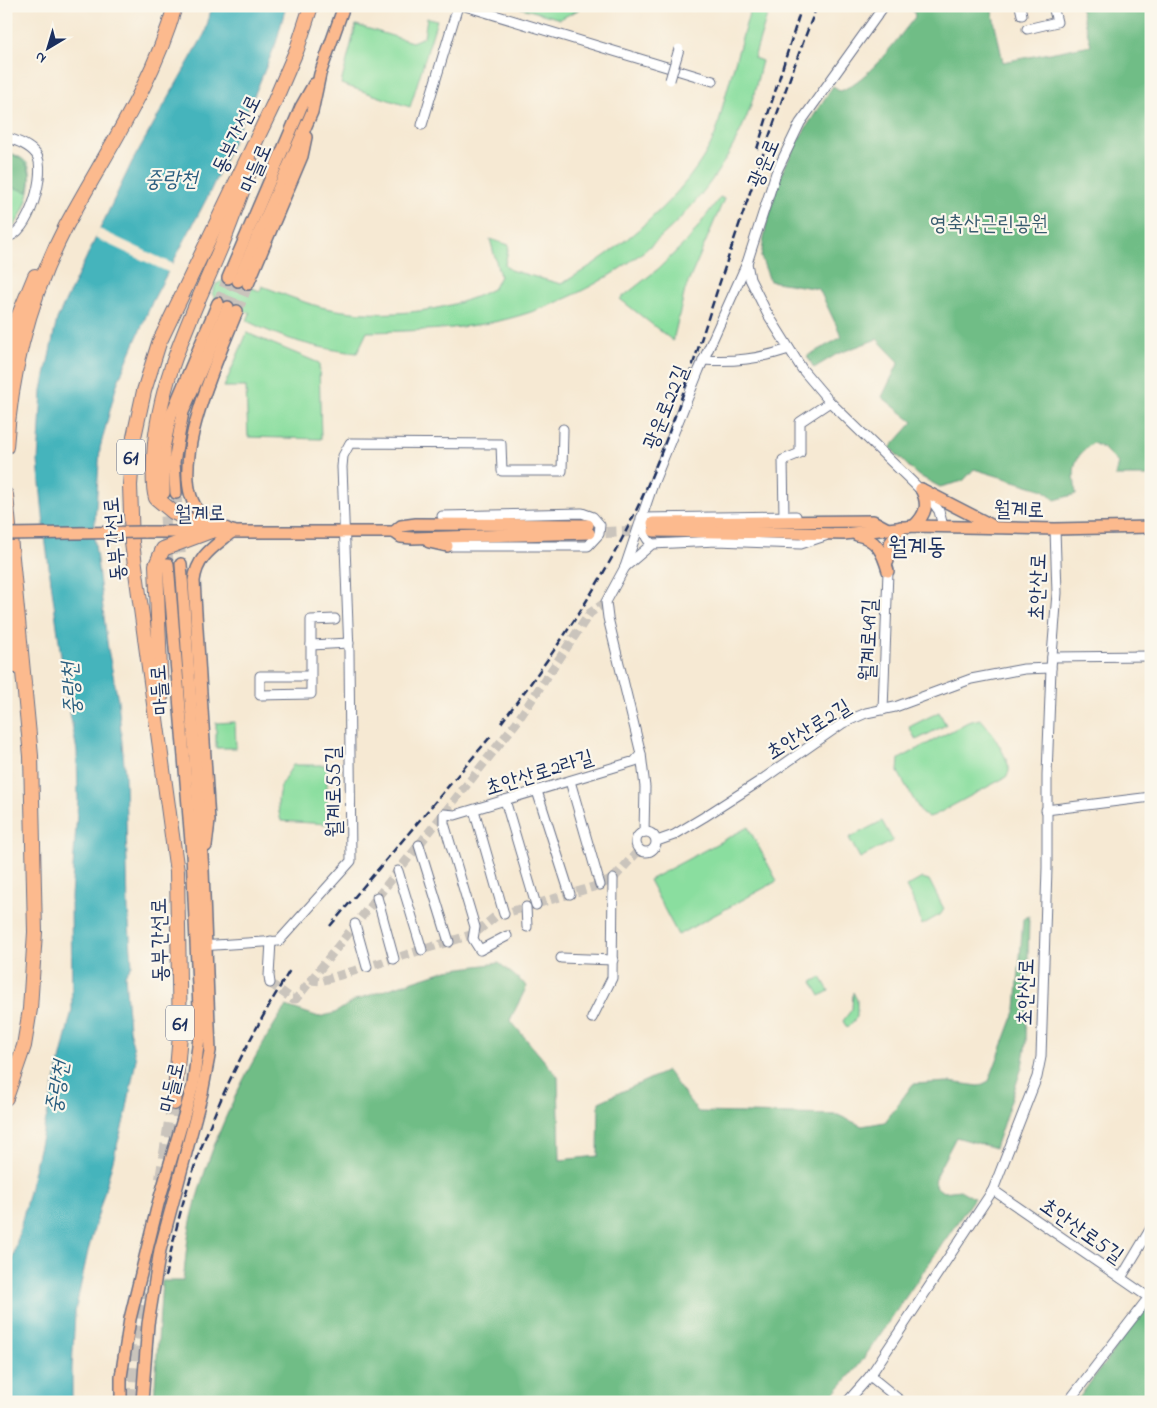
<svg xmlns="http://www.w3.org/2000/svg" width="1157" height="1408" font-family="'Indie Flower','Poor Story',sans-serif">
  <rect width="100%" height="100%" fill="#fbf7ec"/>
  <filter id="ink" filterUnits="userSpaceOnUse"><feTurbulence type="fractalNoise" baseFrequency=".02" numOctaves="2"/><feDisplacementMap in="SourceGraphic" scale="10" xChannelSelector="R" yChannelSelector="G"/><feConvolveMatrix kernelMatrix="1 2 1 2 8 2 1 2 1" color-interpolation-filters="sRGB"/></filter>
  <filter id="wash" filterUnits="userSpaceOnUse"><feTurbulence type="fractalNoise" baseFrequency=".0096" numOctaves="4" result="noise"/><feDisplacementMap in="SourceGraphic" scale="20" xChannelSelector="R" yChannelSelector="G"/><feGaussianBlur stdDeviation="1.12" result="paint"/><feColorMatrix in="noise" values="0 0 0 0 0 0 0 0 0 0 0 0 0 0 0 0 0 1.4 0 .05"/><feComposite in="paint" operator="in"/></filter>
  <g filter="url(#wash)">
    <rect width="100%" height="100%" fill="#f6e9d3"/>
    <g fill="#8ade9f" stroke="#52867e">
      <polygon points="515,6 579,6 578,10 560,19"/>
      <path d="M751 6H770L754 58 762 61C757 79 754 99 747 116 705 220 607 296 499 321 456 330 411 331 367 332L357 353C318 349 282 339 247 321L250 313 217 300 212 294 216 284 227 279 260 291 262 286C281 293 301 302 321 307 373 319 446 315 494 288L500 276 490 239 509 245 505 264 510 270 561 284C616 253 690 194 715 135 720 122 722 107 726 94 734 65 743 36 751 6Z"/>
      <polygon points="427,18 437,20 410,107 341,84 356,25 412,42 424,37"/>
      <path d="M6 151C13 154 22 157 27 163 37 178 24 215 13 227L6 228Z"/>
      <polygon points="720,197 724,199 685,290 673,341 620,299 658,269 689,239"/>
      <polygon points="247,333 319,363 321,439 248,437 246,387 224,387"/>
      <polygon points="939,712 946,725 916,740 909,727"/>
      <path d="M980 719C988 724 1009 760 1009 769 1009 773 1008 774 1006 777L935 815 929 817 922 814 898 772 899 759 968 722Z"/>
      <polygon points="235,722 236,748 216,748 216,723"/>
      <path d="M293 765H327V824L281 821C274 795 280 786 293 765Z"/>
      <polygon points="882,821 893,841 860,858 849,838"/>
      <polygon points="748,827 777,881 678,935 649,880"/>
      <polygon points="922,878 929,880 944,909 941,914 922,925 916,906 906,887"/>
      <polygon points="821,977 829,991 820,996 812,982"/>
      <polygon points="853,992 857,1000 857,1017 847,1028 843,1021 852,1009"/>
    </g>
    <g fill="#6fbd86" stroke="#457672">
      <path d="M913 6H991L1003 62 1091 45 1080 6H1151V476H1115L1118 463 1103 448 1093 443C1071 459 1073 468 1076 494L1055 500 1044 490 974 469 963 481 940 487 916 474 890 448 913 422 882 397 899 362 877 339 837 354 814 368 807 356 842 337 819 289 770 281 761 257 766 226 781 174 800 137 833 86 841 91C872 76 894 43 915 17Z"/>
      <path d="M6 151C27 161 34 168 28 192L6 185Z"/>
      <path d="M1029 916 1026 1043 1022 1067 995 1148 956 1137 936 1175 935 1186 943 1192 960 1190 974 1198 859 1365 827 1402H154L162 1281H183C186 1259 187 1235 193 1213 211 1140 245 1069 286 1006L319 1017 335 1013 355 1000 447 970 499 963 527 986 510 1020 558 1077 560 1160 598 1156 599 1102 667 1071 698 1112 838 1115 862 1126 885 1122 913 1084 949 1082 979 1086 989 1081 1016 1009 1023 919Z"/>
      <polygon points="1148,1303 1151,1305 1151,1402 1076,1402"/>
    </g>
    <polygon fill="#45b4bc" stroke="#30728d" points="212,6 286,6 276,43 256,91 208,196 153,300 117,384 100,448 94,536 108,649 118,700 125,775 128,910 132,965 125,975 129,1029 136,1059 126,1113 88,1251 75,1312 72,1368 72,1402 13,1402 6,1358 6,1288 72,1010 71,896 78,799 77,751 65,686 45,537 38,461 42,390 57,319 132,162 205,33"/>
    <polygon fill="#f6e9d3" points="99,229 175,265 170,273 95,238"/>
  </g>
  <g filter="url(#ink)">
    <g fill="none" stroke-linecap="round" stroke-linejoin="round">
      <g stroke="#cac4bc" stroke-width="9" stroke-dasharray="9 4.5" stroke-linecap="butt">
        <polyline points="310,980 321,981 474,934 496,916 600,885 613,879 639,850"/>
        <polyline points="270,983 292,999 296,999 516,723 590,613 606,602"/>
      </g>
      <g stroke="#cac4bc" stroke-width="11" stroke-dasharray="11 5.5" stroke-linecap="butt">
        <polyline points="218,303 228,278"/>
        <polyline points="228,307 238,281"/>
        <polyline points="237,311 248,284"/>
        <polyline points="176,493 181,564"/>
        <polyline points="164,500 168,564"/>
        <polyline points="589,533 647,531"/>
      </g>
      <g stroke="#cac4bc" stroke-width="14" stroke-dasharray="14 7" stroke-linecap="butt">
        <polyline points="162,1179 174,1103"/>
        <polyline points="130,1402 133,1351 141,1291"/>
      </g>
      <defs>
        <g id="minor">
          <polyline points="465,6 713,81"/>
          <polyline points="884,6 800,123 776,173 747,263 750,279 767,313 802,369 830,402 932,501 939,511 943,526"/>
          <polyline points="1020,6 1022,15"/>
          <polyline points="1027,29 1057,22 1053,6"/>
          <polyline points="422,125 458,6"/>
          <path d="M6 137C17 141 29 145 36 154 48 170 28 237 6 237"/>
          <path d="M703 360C734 362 759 359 789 349"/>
          <polyline points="442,516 582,513 593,517 600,525 599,534 588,546 447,546"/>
          <polyline points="784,516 783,460 800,453 800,422 830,402"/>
          <polyline points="641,518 796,516"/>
          <path d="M652 544C645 538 644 534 645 525L652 519"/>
          <polyline points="625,567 652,544 717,541 801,544 825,536"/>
          <polyline points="311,645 349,643"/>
          <polyline points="1052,657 1151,656"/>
          <polyline points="311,676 260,676 260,695 311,694 311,620 335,619"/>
          <polyline points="883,710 888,571"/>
          <polyline points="570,781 600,885"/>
          <polyline points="537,791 570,894"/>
          <polyline points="505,800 536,905"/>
          <polyline points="474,810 504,914"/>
          <polyline points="1046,810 1151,797"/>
          <circle cx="646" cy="842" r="10"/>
          <polyline points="644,832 645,787 641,754 608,618 606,602 625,567 653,484 699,370 747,263"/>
          <polyline points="657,841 674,835 704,817 760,781 843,723 866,713 895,707 971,679 1024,669 1051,668"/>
          <polyline points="419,845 449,942"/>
          <polyline points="398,871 422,950"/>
          <polyline points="377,897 394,959"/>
          <polyline points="526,907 527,927"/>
          <polyline points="355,924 367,967"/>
          <polyline points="507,936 480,950 473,939 475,927 444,823 444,814 455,815 635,761 641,754"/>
          <polyline points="200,946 279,941 351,861 349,652 342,467 343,456 350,443 501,444 502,471 562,471 563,429"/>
          <polyline points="561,958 613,960"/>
          <polyline points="270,983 269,976 271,941"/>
          <polyline points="592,1018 612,978 613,879"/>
          <polyline points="993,1190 1151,1299"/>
          <polyline points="1121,1278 1151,1228"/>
          <polyline points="870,1376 902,1402"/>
          <polyline points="847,1402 870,1376 993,1190 1037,1077 1041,1057 1047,868 1047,775 1051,668 1057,593 1055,529"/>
          <polyline points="1068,1402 1149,1297"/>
        </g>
        <g id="major">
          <polyline points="228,278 301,107 314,84"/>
          <polyline points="238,281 312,112 320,74 344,6"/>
          <polyline points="248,284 302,156 306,137"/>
          <polyline points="921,489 991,525"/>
          <polyline points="164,493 164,448 171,415 218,303"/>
          <polyline points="176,493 174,462 183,412 228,307"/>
          <polyline points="653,523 873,521 886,528"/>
          <path d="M914 526C926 514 929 505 921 489"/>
          <path d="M231 531C222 526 208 521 201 514 162 473 220 355 237 311"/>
          <polyline points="654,531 844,534 914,526 1055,529 1151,527"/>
          <polyline points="144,532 394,532 401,526 416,524 588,525"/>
          <polyline points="394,532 401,537 412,538 589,533"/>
          <path d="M857 535C877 539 883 553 888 571"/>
          <polyline points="429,542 447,546"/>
          <polyline points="888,561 890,543 901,527"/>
          <path d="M206 846 209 821 194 581C197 556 214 547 233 531"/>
          <polyline points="121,1402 121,1377 130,1319 158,1204 193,1085 200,1030 192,854 168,564"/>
          <polyline points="142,1402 148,1324 160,1250 202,1093 210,1051 203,870 181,564"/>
        </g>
        <g id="highway">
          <polyline points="6,359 16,322 35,276"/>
          <path d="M6 447C11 371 31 294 66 226 104 155 153 85 175 6"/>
          <polyline points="6,495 31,756 35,932 30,1009 24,1046 6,1098"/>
          <path d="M211 531 173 512 156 498C152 485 154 470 154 456 158 380 192 316 221 247 232 220 242 192 252 164"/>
          <polyline points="6,612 15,666"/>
          <polyline points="161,697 156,565 163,549 211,531"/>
          <polyline points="174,1103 180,1035 177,872 132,543 130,485 134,437 144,391 159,343 273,105 297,49 311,6"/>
        </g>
      </defs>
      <use href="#minor" stroke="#687087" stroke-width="11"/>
      <use href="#major" stroke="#687087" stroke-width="14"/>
      <use href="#highway" stroke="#687087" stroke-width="16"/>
      <use href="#minor" stroke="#fff" stroke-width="9"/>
      <use href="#major" stroke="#fcba8e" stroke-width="11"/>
      <use href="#highway" stroke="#fcba8e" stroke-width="14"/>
      <g stroke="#1b2f5e" stroke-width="2.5" stroke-dasharray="8 4" stroke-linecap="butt">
        <polyline points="757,149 802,6"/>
        <path d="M501 723C554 653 603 583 640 502 671 435 693 364 716 294 748 198 780 101 817 6"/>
        <polyline points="330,926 491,736"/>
        <path d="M165 1277C173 1243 180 1209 191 1177 215 1103 250 1036 290 970"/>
      </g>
      <defs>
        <polyline id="minor-bridge" points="670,80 679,49"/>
        <polyline id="major-bridge" points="6,534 144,532"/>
      </defs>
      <use href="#minor-bridge" stroke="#687087" stroke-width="11" stroke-linecap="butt"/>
      <use href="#major-bridge" stroke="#687087" stroke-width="14" stroke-linecap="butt"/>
      <use href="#minor-bridge" stroke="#fff" stroke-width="9"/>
      <use href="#major-bridge" stroke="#fcba8e" stroke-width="11"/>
    </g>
  </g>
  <g text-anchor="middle" stroke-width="4.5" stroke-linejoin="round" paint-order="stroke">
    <g fill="#fbf7ec" stroke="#5e6b89" stroke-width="1">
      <rect x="117" y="439.5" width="28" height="35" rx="4"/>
      <rect x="166" y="1005.5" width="28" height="35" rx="4"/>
    </g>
    <g font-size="20" font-weight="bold" fill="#1b2f5e">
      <text x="131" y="464">61</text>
      <text x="180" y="1030">61</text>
    </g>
    <g font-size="21" fill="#1b2f5e" stroke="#fbf7ec">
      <text transform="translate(236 134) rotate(-64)" y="7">동부간선로</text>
      <text transform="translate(763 163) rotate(-67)" y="7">광운로</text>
      <text transform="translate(255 168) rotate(-67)" y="7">마들로</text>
      <text transform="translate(665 407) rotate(-68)" y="7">광운로22길</text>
      <text transform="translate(1019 509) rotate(1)" y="7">월계로</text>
      <text transform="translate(200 513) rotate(-1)" y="7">월계로</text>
      <text transform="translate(114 539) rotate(-95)" y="7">동부간선로</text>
      <text transform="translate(1037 587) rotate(-88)" y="7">초안산로</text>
      <text transform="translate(868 640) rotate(-88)" y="7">월계로49길</text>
      <text transform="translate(159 690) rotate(-94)" y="7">마들로</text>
      <text transform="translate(808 729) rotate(-32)" y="7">초안산로2길</text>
      <text transform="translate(539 772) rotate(-17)" y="7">초안산로2라길</text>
      <text transform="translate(333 792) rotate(-91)" y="7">월계로55길</text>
      <text transform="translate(159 940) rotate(-91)" y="7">동부간선로</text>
      <text transform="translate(1025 992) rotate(-88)" y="7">초안산로</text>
      <text transform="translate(171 1087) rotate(-77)" y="7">마들로</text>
      <text transform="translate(1082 1230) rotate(35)" y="7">초안산로5길</text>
    </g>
    <g font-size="21" fill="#375b6e" stroke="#fbf7ec">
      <text x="989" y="230">영축산근린공원</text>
    </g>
    <g font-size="22" font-style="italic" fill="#2a5e7f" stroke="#fbf7ec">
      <text x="171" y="186">중랑천</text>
      <text transform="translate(70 689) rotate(-94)" y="8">중랑천</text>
      <text transform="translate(56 1087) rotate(-81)" y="8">중랑천</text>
    </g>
    <g font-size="24" fill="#1b2f5e" stroke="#fbf7ec">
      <text x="917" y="554">월계동</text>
    </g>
  </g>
  <rect width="1157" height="1408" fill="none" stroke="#fbf7ec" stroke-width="25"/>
  <g transform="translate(48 48) rotate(218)" stroke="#fbf7ec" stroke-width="4" paint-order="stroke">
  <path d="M0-4L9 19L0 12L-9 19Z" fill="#1b2f5e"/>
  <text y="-8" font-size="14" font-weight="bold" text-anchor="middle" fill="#1b2f5e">N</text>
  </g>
</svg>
